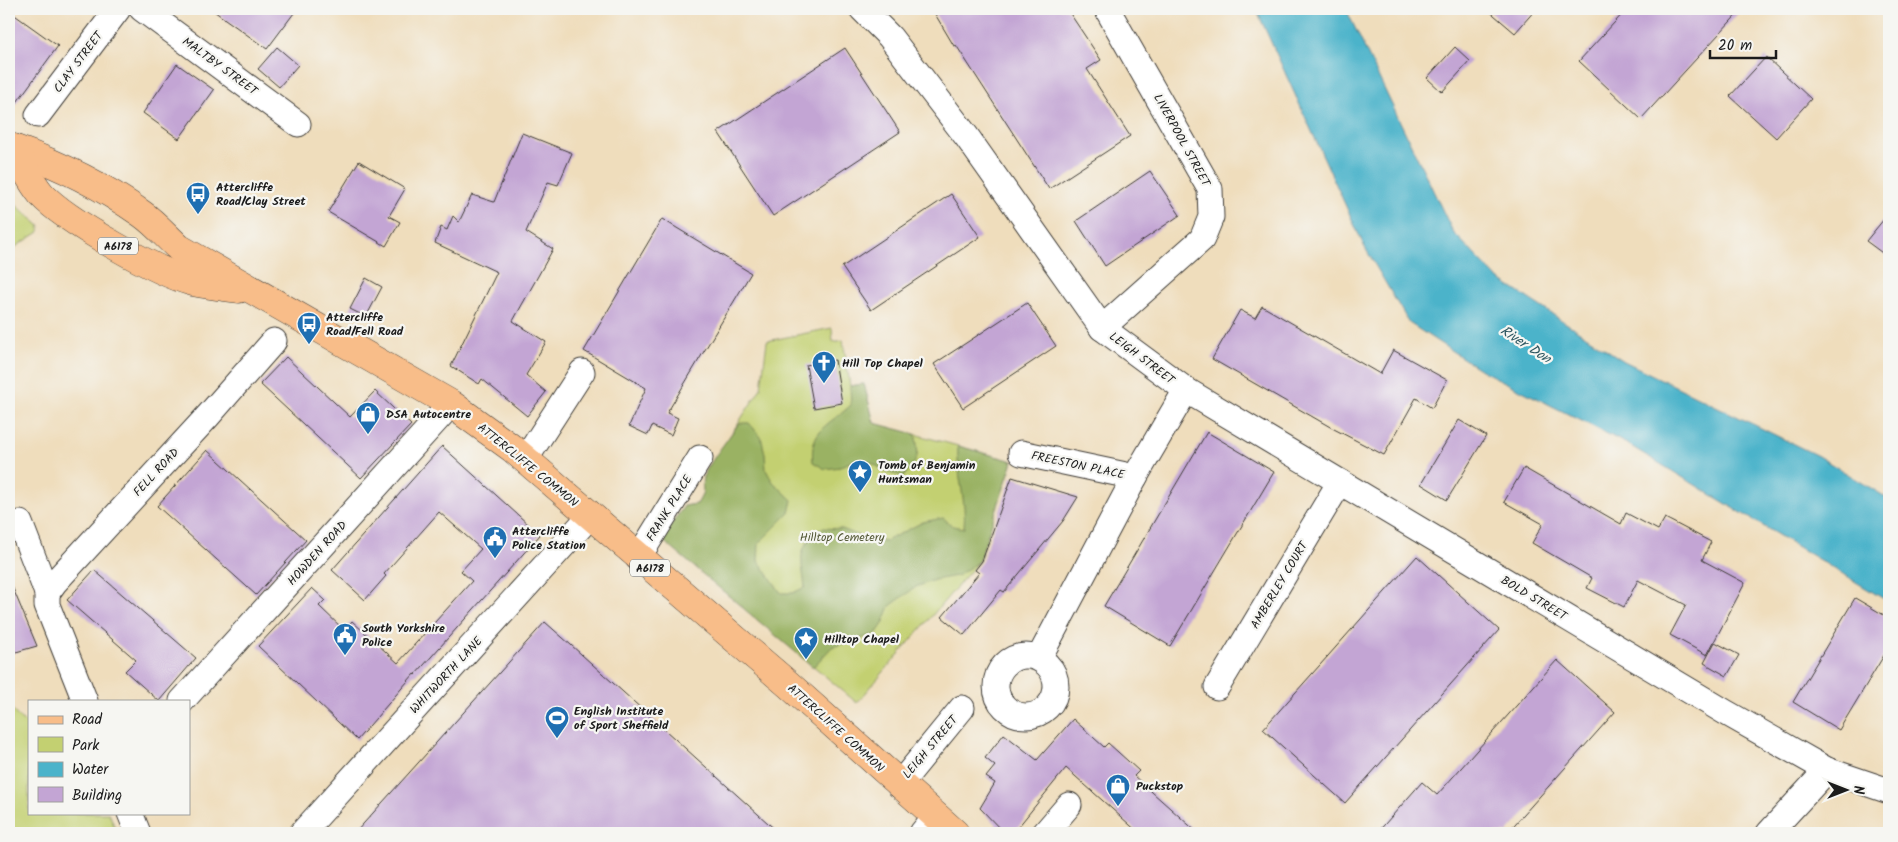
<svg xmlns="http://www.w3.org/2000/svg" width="1898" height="842" font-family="Kalam,sans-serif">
  <rect width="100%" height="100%" fill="#f6f6f2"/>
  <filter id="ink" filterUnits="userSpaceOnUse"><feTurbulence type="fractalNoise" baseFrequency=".02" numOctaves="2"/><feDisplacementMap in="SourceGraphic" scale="10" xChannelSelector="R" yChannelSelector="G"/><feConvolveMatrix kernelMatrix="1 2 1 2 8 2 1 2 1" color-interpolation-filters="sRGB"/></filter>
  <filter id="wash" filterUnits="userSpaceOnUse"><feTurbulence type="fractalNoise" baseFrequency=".0096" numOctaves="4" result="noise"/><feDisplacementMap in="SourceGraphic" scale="20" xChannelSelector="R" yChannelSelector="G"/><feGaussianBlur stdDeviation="1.12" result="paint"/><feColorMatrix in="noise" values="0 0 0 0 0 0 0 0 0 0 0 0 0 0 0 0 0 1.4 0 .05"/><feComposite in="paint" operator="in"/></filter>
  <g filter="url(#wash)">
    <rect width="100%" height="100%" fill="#efddbc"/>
    <g fill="#c3d071" stroke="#707646">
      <polygon points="9,199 40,226 39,232 9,251"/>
      <path d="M832 328 833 342 843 340 850 386 864 384 874 423 1013 461 979 561 857 703 791 647 684 506 697 504C704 494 704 489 703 477L761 388 767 341Z"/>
      <polygon points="9,706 21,720 29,724 29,813 109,813 117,833 9,833"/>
    </g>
    <g fill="#9ab263" stroke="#5b6740">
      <path d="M864 384 874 423 915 434C920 455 918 461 904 476L888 473 872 463 856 459 840 467 825 469 813 462C809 428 830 425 851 405L850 386Z"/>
      <path d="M739 423H749L761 437 765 454 766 470 773 482 792 500 789 513 759 543 758 560 781 593H793L805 587C801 555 796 551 821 528L842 529 862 537 886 541 923 522 943 518 953 526 964 528C967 500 956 474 958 446L1013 461 979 561 957 576 934 580 916 587 890 606 883 624 876 634 832 647 813 667 661 539 684 506 697 504C708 488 699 485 704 475 713 457 728 439 739 423Z"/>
    </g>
    <polygon fill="#4bb3ca" stroke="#346873" points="1256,9 1346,9 1453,232 1497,278 1624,361 1818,456 1889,499 1889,602 1629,445 1481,370 1409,323 1364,246"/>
    <g id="blocks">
      <g fill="#c3a5d4">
        <polygon points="211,9 297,9 267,49"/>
        <polygon points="932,9 1067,9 1101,60 1087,69 1130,136 1049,189 956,45 954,46"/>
        <polygon points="1487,9 1536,9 1515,33"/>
        <polygon points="1627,9 1742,9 1641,119 1579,61"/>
        <polygon points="9,11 58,46 9,113"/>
        <polygon points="277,47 298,65 279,87 258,69"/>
        <polygon points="1455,47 1470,61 1442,92 1427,78"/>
        <polygon points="845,48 900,132 773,216 718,132"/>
        <polygon points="1766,57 1811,99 1776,138 1730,96"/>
        <polygon points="177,64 214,90 179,139 143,113"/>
        <polygon points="522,133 572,153 558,185 548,182 526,232 553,249 513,321 546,342 526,375 546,392 527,416 482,379 479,384 451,366 497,272 435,243 441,227 447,230 453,216 459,222 472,195 494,202"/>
        <polygon points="359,161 405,189 389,216 400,222 386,246 328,212"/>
        <polygon points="1150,171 1180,215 1105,266 1076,221"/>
        <polygon points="951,194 980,237 871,310 842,267"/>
        <polygon points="1889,213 1889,258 1866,241"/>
        <polygon points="662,219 751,273 667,413 678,418 671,435 652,426 648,435 629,426 646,388 584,351"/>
        <polygon points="366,278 382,287 366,317 350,309"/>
        <polygon points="1027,303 1056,346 963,408 934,364"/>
        <polygon points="1262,306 1380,374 1393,350 1447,380 1432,408 1416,398 1384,455 1332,428 1212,359 1240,310 1255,318"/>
        <polygon points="286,357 350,417 375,391 411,425 361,478 260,384"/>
        <polygon points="835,360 842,403 814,408 806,365"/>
        <polygon points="1459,420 1486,436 1447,500 1421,484"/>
        <polygon points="1207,432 1274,472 1170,646 1104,606"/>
        <polygon points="442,446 540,535 415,675 414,674 357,740 258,646 312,588 325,600 319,606 344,630 352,621 398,663 472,581 461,571 481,549 439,512 384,574 386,576 365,600 332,570"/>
        <polygon points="207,450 306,540 256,595 157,506"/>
        <polygon points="1524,468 1621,524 1626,513 1658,530 1665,518 1711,542 1702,560 1745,583 1707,655 1670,635 1686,605 1638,580 1624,607 1587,588 1592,578 1532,543 1543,524 1504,502"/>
        <polygon points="1012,477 1078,497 1063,521 1004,592 1001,590 964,635 942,617 979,573 975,570 982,561"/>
        <polygon points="1417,556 1499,630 1345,803 1263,729"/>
        <polygon points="94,570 196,658 159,701 125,671 136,660 67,600"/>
        <polygon points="9,579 37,646 9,654"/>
        <polygon points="1855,598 1889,618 1889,647 1839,730 1793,702"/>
        <polygon points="545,622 571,645 779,833 355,833"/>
        <polygon points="1715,642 1739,655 1727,676 1704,663"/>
        <polygon points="1557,660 1615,712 1507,833 1377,833 1422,782 1437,795"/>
        <polygon points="1073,719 1104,747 1108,743 1139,771 1134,776 1198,833 1139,833 1066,768 1014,832 1004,833 980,808 995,783 986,777 995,766 985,758 1004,734 1037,760"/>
      </g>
    </g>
  </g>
  <g filter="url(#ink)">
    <use href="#blocks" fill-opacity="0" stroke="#3c3934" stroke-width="1"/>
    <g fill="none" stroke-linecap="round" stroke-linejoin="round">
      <defs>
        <g id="minor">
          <polyline points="142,9 298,124"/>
          <polyline points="862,9 890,37 967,137 1102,328 1186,390 1725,712 1827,770 1889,791"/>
          <polyline points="38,115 118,9"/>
          <polyline points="1102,328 1202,239 1211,217 1210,189 1107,9"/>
          <polyline points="1021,453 1135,477"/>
          <polyline points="525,460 582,372"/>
          <polyline points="20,523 47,593"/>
          <polyline points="638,558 700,458"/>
          <circle cx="1026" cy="686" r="30"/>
          <polyline points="1039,658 1135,477 1186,390"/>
          <polyline points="1217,687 1340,482"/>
          <polyline points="85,701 47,605 47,593 55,582 208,416 274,341"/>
          <polyline points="182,701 451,404"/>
          <polyline points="899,785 962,708"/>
          <polyline points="130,813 138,833"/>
          <polyline points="302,833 590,516"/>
          <polyline points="922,833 935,817"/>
          <polyline points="1045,833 1069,805"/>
          <polyline points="1769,833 1827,770"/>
        </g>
        <g id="major">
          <path d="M13 148C58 164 103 186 142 214 155 223 167 237 179 248L451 404 513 449 789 685 955 833"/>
          <path d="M13 148C22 162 30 181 41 194 66 221 158 273 193 282 208 285 224 287 239 289"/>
        </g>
      </defs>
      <use href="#minor" stroke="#3c3934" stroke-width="27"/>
      <use href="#major" stroke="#3c3934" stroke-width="29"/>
      <use href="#minor" stroke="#fff" stroke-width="25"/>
      <use href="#major" stroke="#f8bd89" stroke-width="28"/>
    </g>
  </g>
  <defs>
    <symbol id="bus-pin" viewBox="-11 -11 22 30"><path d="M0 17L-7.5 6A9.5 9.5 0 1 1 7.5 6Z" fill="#1f6fb2" stroke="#f6f6f2"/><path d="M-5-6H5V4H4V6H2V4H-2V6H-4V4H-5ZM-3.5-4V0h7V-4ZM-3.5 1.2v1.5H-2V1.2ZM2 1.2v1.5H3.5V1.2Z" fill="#fff"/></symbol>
    <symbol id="church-pin" viewBox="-11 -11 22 30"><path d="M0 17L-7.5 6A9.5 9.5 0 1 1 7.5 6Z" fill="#1f6fb2" stroke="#f6f6f2"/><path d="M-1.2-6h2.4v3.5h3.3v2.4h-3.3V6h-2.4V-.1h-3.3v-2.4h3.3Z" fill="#fff"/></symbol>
    <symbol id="shop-pin" viewBox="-11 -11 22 30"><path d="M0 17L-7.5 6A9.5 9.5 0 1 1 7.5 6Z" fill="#1f6fb2" stroke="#f6f6f2"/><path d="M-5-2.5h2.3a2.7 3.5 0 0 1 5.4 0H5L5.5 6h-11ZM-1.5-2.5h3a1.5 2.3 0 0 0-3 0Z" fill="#fff"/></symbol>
    <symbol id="sight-pin" viewBox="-11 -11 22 30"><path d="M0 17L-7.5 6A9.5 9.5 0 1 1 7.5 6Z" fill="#1f6fb2" stroke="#f6f6f2"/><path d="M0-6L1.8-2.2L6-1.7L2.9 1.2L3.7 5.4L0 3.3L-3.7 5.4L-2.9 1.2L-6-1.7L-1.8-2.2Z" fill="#fff"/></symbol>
    <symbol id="civic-pin" viewBox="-11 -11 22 30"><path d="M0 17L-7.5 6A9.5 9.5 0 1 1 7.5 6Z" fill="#1f6fb2" stroke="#f6f6f2"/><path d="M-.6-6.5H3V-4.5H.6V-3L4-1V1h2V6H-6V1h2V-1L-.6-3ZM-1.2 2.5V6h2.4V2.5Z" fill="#fff"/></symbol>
    <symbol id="stadium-pin" viewBox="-11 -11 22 30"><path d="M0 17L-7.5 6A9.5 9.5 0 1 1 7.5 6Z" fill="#1f6fb2" stroke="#f6f6f2"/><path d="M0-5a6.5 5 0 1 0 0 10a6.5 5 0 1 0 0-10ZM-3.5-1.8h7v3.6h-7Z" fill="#fff"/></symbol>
  </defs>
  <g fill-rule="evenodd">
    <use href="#bus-pin" x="184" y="180" width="28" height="38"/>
    <use href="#bus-pin" x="295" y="310" width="28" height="38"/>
    <use href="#church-pin" x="810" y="349" width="28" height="38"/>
    <use href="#shop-pin" x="354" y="400" width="28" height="38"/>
    <use href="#sight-pin" x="846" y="458" width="28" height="38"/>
    <use href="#civic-pin" x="481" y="524" width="28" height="38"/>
    <use href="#civic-pin" x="331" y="621" width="28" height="38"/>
    <use href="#sight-pin" x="792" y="625" width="28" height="38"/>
    <use href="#stadium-pin" x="543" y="704" width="28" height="38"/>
    <use href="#shop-pin" x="1104" y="772" width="28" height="38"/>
  </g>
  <g text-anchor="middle" stroke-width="4.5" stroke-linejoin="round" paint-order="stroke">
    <g fill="#f6f6f2" stroke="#5d5d5c" stroke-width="1">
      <rect x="98" y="237.5" width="40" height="17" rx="4"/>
      <rect x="630" y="559.5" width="40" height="17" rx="4"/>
    </g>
    <g font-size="11" font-weight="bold" fill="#1c1c1c">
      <text x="118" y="250">A6178</text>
      <text x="650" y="572">A6178</text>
    </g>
    <g font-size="12" fill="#1c1c1c" stroke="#f6f6f2">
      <text transform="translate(78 62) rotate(-53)" y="4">CLAY STREET</text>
      <text transform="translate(220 66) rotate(36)" y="4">MALTBY STREET</text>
      <text transform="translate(1182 140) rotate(61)" y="4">LIVERPOOL STREET</text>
      <text transform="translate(1142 358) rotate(37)" y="4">LEIGH STREET</text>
      <text transform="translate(528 465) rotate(39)" y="4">ATTERCLIFFE COMMON</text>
      <text transform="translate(1078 465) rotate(12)" y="4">FREESTON PLACE</text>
      <text transform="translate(156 472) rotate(-47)" y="4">FELL ROAD</text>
      <text transform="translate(669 508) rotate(-58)" y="4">FRANK PLACE</text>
      <text transform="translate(317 553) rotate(-48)" y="4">HOWDEN ROAD</text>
      <text transform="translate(1279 585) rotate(-59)" y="4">AMBERLEY COURT</text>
      <text transform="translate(1534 598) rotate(31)" y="4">BOLD STREET</text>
      <text transform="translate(446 675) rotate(-47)" y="4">WHITWORTH LANE</text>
      <text transform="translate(836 728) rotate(42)" y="4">ATTERCLIFFE COMMON</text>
      <text transform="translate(930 747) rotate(-50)" y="4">LEIGH STREET</text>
    </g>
    <g font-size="12" font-weight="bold" fill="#1c1c1c" stroke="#f6f6f2" text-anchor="start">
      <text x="216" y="191">Attercliffe<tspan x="216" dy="14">Road/Clay Street</tspan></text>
      <text x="326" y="321">Attercliffe<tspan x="326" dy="14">Road/Fell Road</tspan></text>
      <text x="842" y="367">Hill Top Chapel</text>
      <text x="386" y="418">DSA Autocentre</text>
      <text x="878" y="469">Tomb of Benjamin<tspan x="878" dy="14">Huntsman</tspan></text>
      <text x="512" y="535">Attercliffe<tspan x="512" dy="14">Police Station</tspan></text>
      <text x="362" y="632">South Yorkshire<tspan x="362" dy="14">Police</tspan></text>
      <text x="824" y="643">Hilltop Chapel</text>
      <text x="574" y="715">English Institute<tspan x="574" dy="14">of Sport Sheffield</tspan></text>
      <text x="1136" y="790">Puckstop</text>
    </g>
    <g font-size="12" fill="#565b3a" stroke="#f6f6f2">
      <text x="842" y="541">Hilltop Cemetery</text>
    </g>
    <g font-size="14" font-style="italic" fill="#2f5862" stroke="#f6f6f2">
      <text transform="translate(1526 344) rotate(33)" y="5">River Don</text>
    </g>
  </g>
  <rect width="1898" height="842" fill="none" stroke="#f6f6f2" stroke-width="30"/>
  <rect x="28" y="700" width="162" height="115" fill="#f6f6f2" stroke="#9f9f9c"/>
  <rect x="38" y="716" width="25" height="8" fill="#f8bd89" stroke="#9f9f9c"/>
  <text x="72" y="724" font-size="15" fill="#1c1c1c">Road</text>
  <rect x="38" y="737" width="25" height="15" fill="#c3d071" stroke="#9f9f9c"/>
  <text x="72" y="750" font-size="15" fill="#1c1c1c">Park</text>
  <rect x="38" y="762" width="25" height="15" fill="#4bb3ca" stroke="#9f9f9c"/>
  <text x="72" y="774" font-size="15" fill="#1c1c1c">Water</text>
  <rect x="38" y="787" width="25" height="15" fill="#c3a5d4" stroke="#9f9f9c"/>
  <text x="72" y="800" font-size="15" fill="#1c1c1c">Building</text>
  <g transform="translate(1846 790) rotate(90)" stroke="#f6f6f2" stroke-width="4" paint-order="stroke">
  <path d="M0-4L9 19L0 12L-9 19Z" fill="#1c1c1c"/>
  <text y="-8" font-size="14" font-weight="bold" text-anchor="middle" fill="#1c1c1c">N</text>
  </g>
  <path d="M1710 50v8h66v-8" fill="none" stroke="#1c1c1c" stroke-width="2.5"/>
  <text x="1718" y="50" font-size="15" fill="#1c1c1c" stroke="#f6f6f2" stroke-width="4" paint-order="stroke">20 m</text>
</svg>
